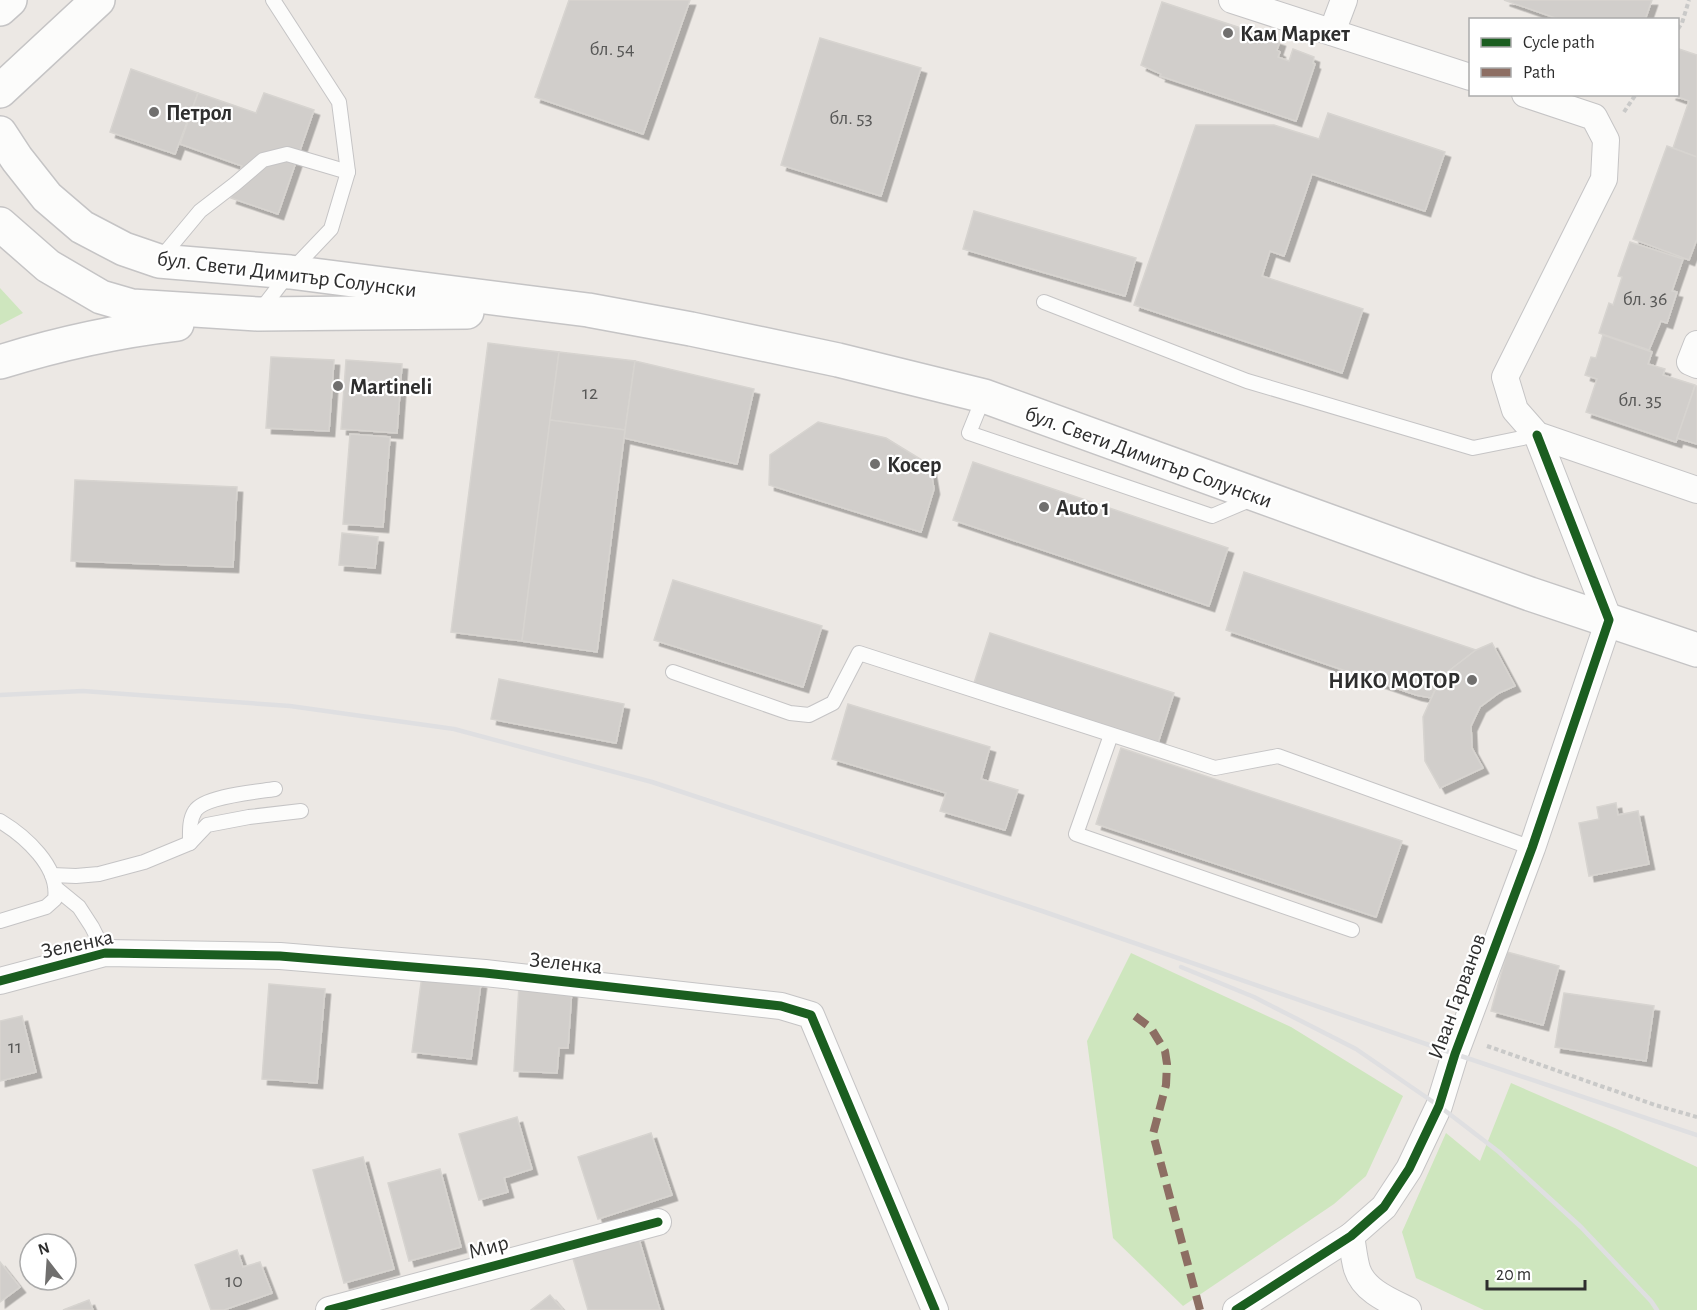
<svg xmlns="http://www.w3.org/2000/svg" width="1697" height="1310" font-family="'Alegreya Sans',sans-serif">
  <defs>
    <filter id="shadow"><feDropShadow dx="5.5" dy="5.5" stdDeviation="0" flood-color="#0004"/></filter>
  </defs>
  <rect width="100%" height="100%" fill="#ece8e4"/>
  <g fill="#cee6be">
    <polygon points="0,288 23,313 0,325"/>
    <polygon points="1131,953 1291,1027 1403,1096 1366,1176 1334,1204 1183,1306 1113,1238 1087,1041"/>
    <polygon points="1511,1083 1617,1129 1697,1167 1697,1310 1484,1310 1416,1278 1402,1232 1446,1133 1480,1161"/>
  </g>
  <g fill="#d1cecb" stroke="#d7d4d0" stroke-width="1.5" filter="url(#shadow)">
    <polygon points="569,0 690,0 643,134 535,97"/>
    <polygon points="1504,0 1652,0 1645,20 1561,20"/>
    <polygon points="1162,2 1280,41 1277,50 1280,52 1278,57 1289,61 1293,49 1314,57 1313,63 1315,64 1296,121 1160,76 1161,74 1141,65"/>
    <polygon points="820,38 921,68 881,196 781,165"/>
    <polygon points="1679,49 1697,55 1697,157 1673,148 1689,101 1670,94 1678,94"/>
    <polygon points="131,69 198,93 175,154 110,132"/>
    <polygon points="198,93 256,113 264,93 314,110 278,214 231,198 242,166 180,144"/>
    <polygon points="1328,113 1445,152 1425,211 1312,174 1284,256 1270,251 1262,276 1363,309 1342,373 1134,305 1196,125 1274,125 1319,139"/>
    <polygon points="1667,146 1697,157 1697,239 1689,260 1633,239"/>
    <polygon points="974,211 1136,258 1125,296 963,249"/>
    <polygon points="1630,242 1683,259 1672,291 1677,292 1667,323 1661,321 1649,350 1599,333 1609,303 1613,305 1622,277 1618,276"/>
    <polygon points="1603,335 1652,352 1648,364 1665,369 1663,375 1695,385 1676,442 1586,412 1597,379 1585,375 1591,357 1596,358"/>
    <polygon points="488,343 559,352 522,641 451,632"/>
    <polygon points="559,352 635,361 625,430 550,420"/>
    <polygon points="271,357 334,360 329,431 266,428"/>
    <polygon points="346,360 402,364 397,433 341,429"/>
    <polygon points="635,361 754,389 737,464 624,438"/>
    <polygon points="1695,386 1697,386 1697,444 1677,438"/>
    <polygon points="550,420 625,430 597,652 522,641"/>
    <polygon points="818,422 886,438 930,465 934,489 921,532 769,485 770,455"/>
    <polygon points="350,434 390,437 383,527 343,524"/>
    <polygon points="973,462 1228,548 1209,606 953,520"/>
    <polygon points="75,480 237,487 233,567 71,561"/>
    <polygon points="342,533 378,537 375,568 339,565"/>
    <polygon points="1244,572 1476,650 1441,677 1431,698 1416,695 1226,630"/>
    <polygon points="673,580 822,626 803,687 654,640"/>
    <polygon points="990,633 1174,693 1158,743 974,683"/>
    <polygon points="1492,643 1515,686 1499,693 1480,707 1471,726 1472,748 1483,768 1440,788 1425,761 1423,717 1441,677 1476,650"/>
    <polygon points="499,679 624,704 616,743 491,719"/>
    <polygon points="848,704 990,747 981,779 1018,790 1005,830 940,811 946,793 832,759"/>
    <polygon points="1121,748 1402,841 1376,917 1096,824"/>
    <polygon points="1616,803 1618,815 1638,811 1649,864 1589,876 1579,823 1599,819 1597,807"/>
    <polygon points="1507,952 1559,966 1543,1025 1491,1011"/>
    <polygon points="422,975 481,983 471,1059 412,1052"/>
    <polygon points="269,984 325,989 317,1083 262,1079"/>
    <polygon points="519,985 572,988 568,1048 559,1048 557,1073 514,1071"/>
    <polygon points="1564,993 1654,1006 1646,1061 1555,1047"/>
    <polygon points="22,1016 36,1072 0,1081 0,1021"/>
    <polygon points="517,1117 532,1169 504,1178 508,1192 479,1200 459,1134"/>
    <polygon points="651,1133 672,1195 598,1219 578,1157"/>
    <polygon points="363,1157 394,1269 344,1283 313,1170"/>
    <polygon points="440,1169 461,1247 409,1261 388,1183"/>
    <polygon points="638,1236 660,1310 588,1310 572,1255"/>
    <polygon points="237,1250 243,1267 260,1262 272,1293 224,1310 211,1310 195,1265"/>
    <polygon points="0,1262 20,1287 0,1302"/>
    <polygon points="550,1295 563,1310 531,1310"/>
    <polygon points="89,1300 93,1310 63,1310"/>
  </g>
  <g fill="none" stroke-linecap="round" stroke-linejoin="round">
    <defs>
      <g id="lane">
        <polyline points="160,259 200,211 235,184 263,160 287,154 348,172"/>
        <polyline points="1044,302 1247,381 1473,448 1537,435"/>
        <polyline points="259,312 290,272 331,229 348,172 339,102 273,0"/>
        <polyline points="984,396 969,433 1212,516 1252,499"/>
        <polyline points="673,672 790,713 809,715 833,703 859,653 1215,768 1278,756 1532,848"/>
        <polyline points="1111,735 1076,834 1352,930"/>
        <path d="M0 821C25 836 60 867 55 899L46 907 0 921"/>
        <path d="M190 843C190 832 189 820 195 811 204 796 256 792 275 789"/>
        <polyline points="52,875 76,876 99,874 144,862 190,843 207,825 249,817 301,811"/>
        <polyline points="57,889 79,907 92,927 105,953"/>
      </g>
      <g id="street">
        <polyline points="1232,0 1470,77"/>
        <polyline points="1332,32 1344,0"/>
        <polyline points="1525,94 1594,117 1606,140 1604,179 1505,377 1515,410 1537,435 1697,490"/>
        <polyline points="1697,344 1690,362 1697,365"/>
        <polyline points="0,981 105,953 280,956 485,973 781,1006 811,1015 935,1310"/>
        <path d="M1351 1236C1353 1247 1354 1259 1357 1269 1364 1291 1390 1301 1408 1310"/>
        <polyline points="329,1310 658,1222"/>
        <polyline points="1236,1310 1351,1236 1384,1207 1409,1169 1439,1106 1455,1054 1532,848 1609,620 1537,435"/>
      </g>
      <g id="secondary">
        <polyline points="0,9 10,0"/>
        <polyline points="0,91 98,0"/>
        <polyline points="0,133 17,159 47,197 82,227 124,249 159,261 290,272 588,310 691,329 838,360 984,396 1530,594 1697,650"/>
        <polyline points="0,224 48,266 101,297 132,306 258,314 467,312"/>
        <path d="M0 362C58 344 117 331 177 324"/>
      </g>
    </defs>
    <use href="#lane" stroke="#c5c4c5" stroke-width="16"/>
    <use href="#street" stroke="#c5c4c5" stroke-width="28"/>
    <use href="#secondary" stroke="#c5c4c5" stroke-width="36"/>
    <g stroke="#c9c9c8" stroke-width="4" stroke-dasharray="4.5 3" stroke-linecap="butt">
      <polyline points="1678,29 1682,23 1689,0"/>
      <polyline points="1624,112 1636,94"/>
      <polyline points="1487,1046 1655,1105 1697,1117"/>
    </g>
    <use href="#lane" stroke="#fcfcfb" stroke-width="14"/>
    <use href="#street" stroke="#fcfcfb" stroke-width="26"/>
    <use href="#secondary" stroke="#fcfcfb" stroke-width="33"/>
    <g stroke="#dfdfe1" stroke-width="4.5">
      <polyline points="0,695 83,691 290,706 454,729 652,782 1042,911 1455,1054 1697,1135"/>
      <polyline points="1181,967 1254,997 1356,1049 1439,1106 1499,1152 1581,1227 1651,1301 1657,1310"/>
    </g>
    <polyline stroke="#8d6e63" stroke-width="8" stroke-dasharray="15 8" stroke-linecap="butt" points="1135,1016 1151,1028 1165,1051 1167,1064 1166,1085 1153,1134 1200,1310"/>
    <defs>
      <g id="cycleway">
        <polyline points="0,981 105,953 280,956 485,973 781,1006 811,1015 935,1310"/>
        <polyline points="329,1310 658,1222"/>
        <polyline points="1236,1310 1351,1236 1384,1207 1409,1169 1439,1106 1455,1054 1532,848 1609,620 1537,435"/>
      </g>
    </defs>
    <use href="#cycleway" stroke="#fff" stroke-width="13"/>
    <use href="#cycleway" stroke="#1b5e20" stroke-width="9"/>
  </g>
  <g fill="#706f6e" stroke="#fff" stroke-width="2">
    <circle cx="1228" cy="33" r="6"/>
    <circle cx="154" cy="112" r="6"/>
    <circle cx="338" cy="386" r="6"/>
    <circle cx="875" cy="464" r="6"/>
    <circle cx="1044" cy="507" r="6"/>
    <circle cx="1472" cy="680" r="6"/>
  </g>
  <g text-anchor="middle" stroke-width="4.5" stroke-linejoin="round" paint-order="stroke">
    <g font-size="20" fill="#585857">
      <text x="612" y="55">бл. 54</text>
      <text x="851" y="124">бл. 53</text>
      <text x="1645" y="305">бл. 36</text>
      <text x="590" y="399">12</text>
      <text x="1640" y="406">бл. 35</text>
      <text x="15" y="1053">11</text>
      <text x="234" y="1287">10</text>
    </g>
    <g font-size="22" font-weight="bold" fill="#2e2e2e" stroke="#fff" text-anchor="start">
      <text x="1240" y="41">Кам Маркет</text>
      <text x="166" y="120">Петрол</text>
      <text x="350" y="394">Martineli</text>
      <text x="887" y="472">Косер</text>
      <text x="1056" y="515">Auto 1</text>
      <text x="1460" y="688" text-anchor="end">НИКО МОТОР</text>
    </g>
    <g font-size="22" fill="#2e2e2e" stroke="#fff">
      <text transform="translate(287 273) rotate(7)" y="8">бул. Свети Димитър Солунски</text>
      <text transform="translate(1149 456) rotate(20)" y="8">бул. Свети Димитър Солунски</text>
      <text transform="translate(77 943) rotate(-12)" y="8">Зеленка</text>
      <text transform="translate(566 962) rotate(6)" y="8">Зеленка</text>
      <text transform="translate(1456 996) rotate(-70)" y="8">Иван Гарванов</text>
      <text transform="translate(488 1246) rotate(-15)" y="8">Мир</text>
    </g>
  </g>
  <rect x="1469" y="18" width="210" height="78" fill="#ffffff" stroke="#ababab" stroke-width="1.5"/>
  <rect x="1481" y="38" width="30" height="9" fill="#1b5e20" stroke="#ababab" stroke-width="1.5"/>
  <text x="1523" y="48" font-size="18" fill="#2e2e2e">Cycle path</text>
  <rect x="1481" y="68" width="30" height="9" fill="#8d6e63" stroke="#ababab" stroke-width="1.5"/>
  <text x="1523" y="78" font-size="18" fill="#2e2e2e">Path</text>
  <g transform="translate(48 1262) rotate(343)"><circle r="28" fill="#ffffff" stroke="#ababab" stroke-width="1.5"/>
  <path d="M0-4.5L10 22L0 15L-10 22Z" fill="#706f6e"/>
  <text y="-9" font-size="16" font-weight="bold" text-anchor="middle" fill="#2e2e2e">N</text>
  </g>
  <path d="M1487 1280v9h98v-9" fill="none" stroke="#2e2e2e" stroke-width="3"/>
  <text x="1496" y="1280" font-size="18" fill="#2e2e2e" stroke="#ffffff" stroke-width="4.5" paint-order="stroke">20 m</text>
</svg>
